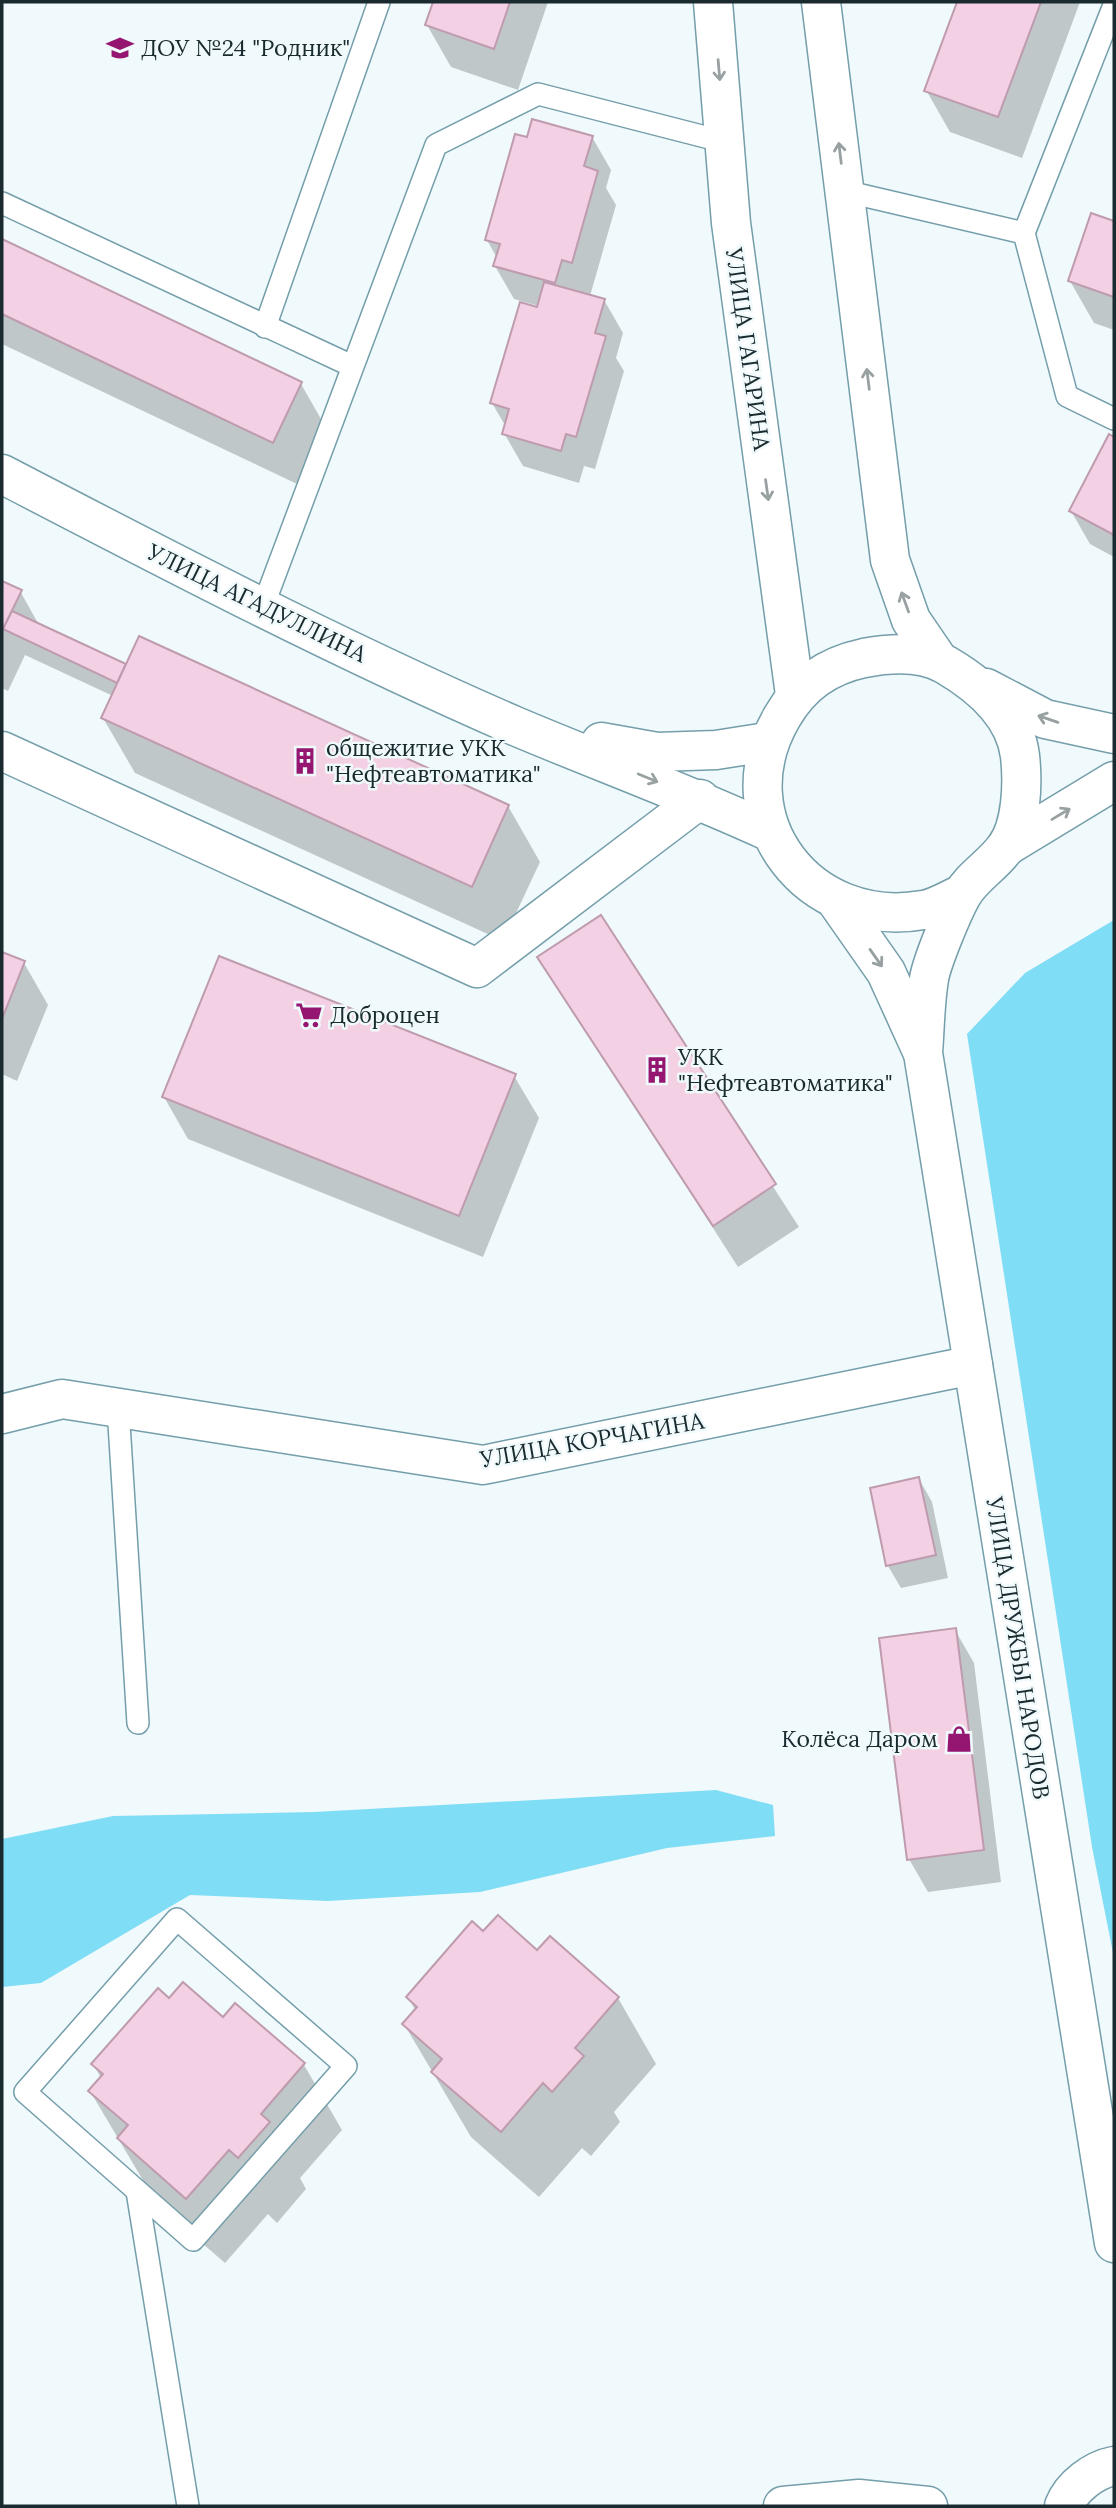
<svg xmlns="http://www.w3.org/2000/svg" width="1116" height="2508" font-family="Lora,serif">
  <rect width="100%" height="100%" fill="#f0f9fb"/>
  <g fill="#80ddf6">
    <polygon points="1114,920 1114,1958 1092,1847 967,1034 1025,973"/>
    <polygon points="716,1790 773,1805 775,1836 667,1848 480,1892 328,1901 190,1895 41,1983 2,1987 2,1839 113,1816 314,1812"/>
  </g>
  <g fill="#0003">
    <polygon points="435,2 548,2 518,90 451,67 427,25"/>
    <polygon points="959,2 1080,2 1022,158 950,132 926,90"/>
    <polygon points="592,137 611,170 606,188 616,205 590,296 604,300 623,333 616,358 624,371 595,469 584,466 579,483 523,466 504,433 506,427 492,403 539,306 514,299 495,266 497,258 487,240 528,139"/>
    <polygon points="1093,216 1114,223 1114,330 1094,323 1070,281"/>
    <polygon points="2,240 301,384 325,426 297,484 2,344"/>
    <polygon points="1109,436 1114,439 1114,557 1090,544 1071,511"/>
    <polygon points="2,583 20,591 39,625 127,667 508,806 540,862 503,941 135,773 103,718 113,696 25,655 8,691 2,688"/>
    <polygon points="600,918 799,1227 738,1267 539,957"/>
    <polygon points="2,954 24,963 48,1005 17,1081 2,1074"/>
    <polygon points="514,1076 539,1118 483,1257 188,1139 164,1097"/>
    <polygon points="919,1479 932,1502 948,1578 901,1588 888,1566"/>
    <polygon points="955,1630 974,1663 1001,1882 928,1892 909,1859"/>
    <polygon points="483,1934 538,1953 618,1998 656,2064 614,2112 620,2122 591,2156 582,2148 539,2197 471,2137 404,2024 416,2011 408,1998"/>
    <polygon points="169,2000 224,2019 236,2005 304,2065 342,2130 300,2178 306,2189 277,2223 268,2214 225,2263 157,2204 90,2091 101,2078 93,2064"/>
  </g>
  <g fill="#f4d0e4" stroke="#be9baf" stroke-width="2">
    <polygon points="433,2 510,2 494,49 425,25"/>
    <polygon points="957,2 1041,2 998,117 924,91"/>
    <polygon points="532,119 593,136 584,166 598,171 572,263 562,260 555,283 493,266 500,244 485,240 515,134 527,137"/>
    <polygon points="1091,213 1114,221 1114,297 1068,281"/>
    <polygon points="2,239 302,382 273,443 2,314"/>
    <polygon points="544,282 605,299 595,333 606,336 576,437 566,434 561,451 502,434 509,409 490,403 520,302 537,307"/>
    <polygon points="1109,434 1114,437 1114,535 1069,511"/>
    <polygon points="2,581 22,590 2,631"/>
    <polygon points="12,611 126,664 117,683 3,629"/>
    <polygon points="139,636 509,805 472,887 101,718"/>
    <polygon points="601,915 776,1184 713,1226 537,957"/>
    <polygon points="2,952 25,961 2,1019"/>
    <polygon points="219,956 516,1074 459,1216 162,1097"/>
    <polygon points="919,1477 936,1555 886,1566 870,1488"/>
    <polygon points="956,1628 984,1850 907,1860 879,1638"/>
    <polygon points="498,1915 537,1950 550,1936 619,1997 575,2048 584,2056 552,2092 543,2083 501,2132 431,2072 442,2059 402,2024 417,2007 406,1997 472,1921 483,1931"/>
    <polygon points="183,1982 223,2017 235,2003 305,2063 261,2114 270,2122 238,2158 229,2150 186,2199 117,2138 128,2125 88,2091 103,2074 91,2064 158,1988 169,1998"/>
  </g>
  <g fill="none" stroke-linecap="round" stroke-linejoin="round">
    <defs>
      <g id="lane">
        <polyline points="844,191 1024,233 1114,5"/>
        <polyline points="2,203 352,366"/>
        <polyline points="1024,233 1067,396 1114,419"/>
        <polyline points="265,327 379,2"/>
        <polyline points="262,609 436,145 538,94 725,142"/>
        <polyline points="118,1408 138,1723"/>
        <polygon points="177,1919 346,2066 193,2240 25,2092"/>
        <polyline points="137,2191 188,2506"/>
      </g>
      <g id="street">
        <polyline points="2,751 477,968 700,799"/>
        <polyline points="2,1414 62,1399 483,1465 973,1365"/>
      </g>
      <g id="secondary">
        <polyline points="713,2 731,223 795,695"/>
        <polyline points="821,2 890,560 911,620 939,661"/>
        <path d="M2 474C171 562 340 650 515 726 600 762 686 793 770 832"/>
        <polyline points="986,688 1045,719 1114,734"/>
        <polyline points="601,742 657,752 716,750 767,742"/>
        <polyline points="1007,846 1114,781"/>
        <path d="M962 894C950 899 937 908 923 910 810 930 722 820 782 717 801 684 827 666 864 658 890 653 922 651 946 665 980 685 1015 714 1020 756 1023 783 1022 826 1005 848 993 865 972 877 962 895 953 911 932 961 929 979 925 1003 925 1028 923 1053L1114 2243"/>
        <polyline points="837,902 886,972 922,1051"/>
        <polyline points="783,2506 859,2499 928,2506"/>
        <path d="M1064 2506C1072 2486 1094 2470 1114 2466"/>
      </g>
    </defs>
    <use href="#lane" stroke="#749eaa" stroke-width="24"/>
    <use href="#street" stroke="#749eaa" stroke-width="41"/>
    <use href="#secondary" stroke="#749eaa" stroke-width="41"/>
    <use href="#lane" stroke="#fff" stroke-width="21"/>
    <use href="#street" stroke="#fff" stroke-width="38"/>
    <use href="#secondary" stroke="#fff" stroke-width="38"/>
  </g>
  <defs><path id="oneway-shaft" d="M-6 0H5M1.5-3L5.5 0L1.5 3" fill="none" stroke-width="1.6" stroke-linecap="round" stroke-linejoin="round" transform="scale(1.75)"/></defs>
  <g stroke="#98a0a2">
    <use href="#oneway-shaft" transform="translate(719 70) rotate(85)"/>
    <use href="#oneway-shaft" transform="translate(840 153) rotate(-97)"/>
    <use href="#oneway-shaft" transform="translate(868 379) rotate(-97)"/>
    <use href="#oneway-shaft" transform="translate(767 490) rotate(82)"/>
    <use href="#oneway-shaft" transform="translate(905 602) rotate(-110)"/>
    <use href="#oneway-shaft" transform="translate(1048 719) rotate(-161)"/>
    <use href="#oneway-shaft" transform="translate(648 778) rotate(22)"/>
    <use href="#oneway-shaft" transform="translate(1061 814) rotate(-31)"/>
    <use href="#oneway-shaft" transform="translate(876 958) rotate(55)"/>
  </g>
  <defs>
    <symbol id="school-bare" viewBox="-9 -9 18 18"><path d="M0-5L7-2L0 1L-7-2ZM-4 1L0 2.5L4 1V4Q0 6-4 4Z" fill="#941670" stroke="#f0f9fb" stroke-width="2.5" paint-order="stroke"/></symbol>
    <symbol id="building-bare" viewBox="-9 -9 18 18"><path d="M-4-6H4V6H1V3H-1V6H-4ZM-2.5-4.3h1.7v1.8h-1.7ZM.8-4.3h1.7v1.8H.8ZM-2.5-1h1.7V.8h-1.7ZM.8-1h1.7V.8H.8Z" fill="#941670" stroke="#f0f9fb" stroke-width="2.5" paint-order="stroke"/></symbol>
    <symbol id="supermarket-bare" viewBox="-9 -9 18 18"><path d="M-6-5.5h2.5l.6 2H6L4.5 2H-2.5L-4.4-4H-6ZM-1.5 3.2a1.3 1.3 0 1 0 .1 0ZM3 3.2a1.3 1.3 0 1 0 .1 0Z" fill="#941670" stroke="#f0f9fb" stroke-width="2.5" paint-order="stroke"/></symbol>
    <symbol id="shop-bare" viewBox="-9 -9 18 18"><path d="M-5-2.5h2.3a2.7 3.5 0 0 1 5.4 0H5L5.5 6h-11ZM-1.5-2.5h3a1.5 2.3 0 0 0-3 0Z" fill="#941670" stroke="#f0f9fb" stroke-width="2.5" paint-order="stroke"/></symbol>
  </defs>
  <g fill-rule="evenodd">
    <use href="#school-bare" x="101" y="29" width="38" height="38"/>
    <use href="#building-bare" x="286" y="742" width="38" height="38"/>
    <use href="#supermarket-bare" x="290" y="996" width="38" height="38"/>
    <use href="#building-bare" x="638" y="1051" width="38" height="38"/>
    <use href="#shop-bare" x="940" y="1720" width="38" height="38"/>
  </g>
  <g text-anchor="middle" stroke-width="5" stroke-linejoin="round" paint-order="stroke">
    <g font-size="23" fill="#1a2b30" stroke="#f0f9fb" text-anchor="start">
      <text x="141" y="56">ДОУ №24 "Родник"</text>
      <text x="326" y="756">общежитие УКК<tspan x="326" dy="26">"Нефтеавтоматика"</tspan></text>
      <text x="330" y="1023">Доброцен</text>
      <text x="678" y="1065">УКК<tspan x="678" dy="26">"Нефтеавтоматика"</tspan></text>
      <text x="938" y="1747" text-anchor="end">Колёса Даром</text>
    </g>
    <g font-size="23" fill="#1a2b30" stroke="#f0f9fb">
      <text transform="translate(748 349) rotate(82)" y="8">УЛИЦА ГАГАРИНА</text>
      <text transform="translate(257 603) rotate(26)" y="8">УЛИЦА АГАДУЛЛИНА</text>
      <text transform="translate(592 1440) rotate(-10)" y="8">УЛИЦА КОРЧАГИНА</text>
      <text transform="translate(1018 1648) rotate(81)" y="8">УЛИЦА ДРУЖБЫ НАРОДОВ</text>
    </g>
  </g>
  <rect width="1116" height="2508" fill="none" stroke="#1a2b30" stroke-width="7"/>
</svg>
